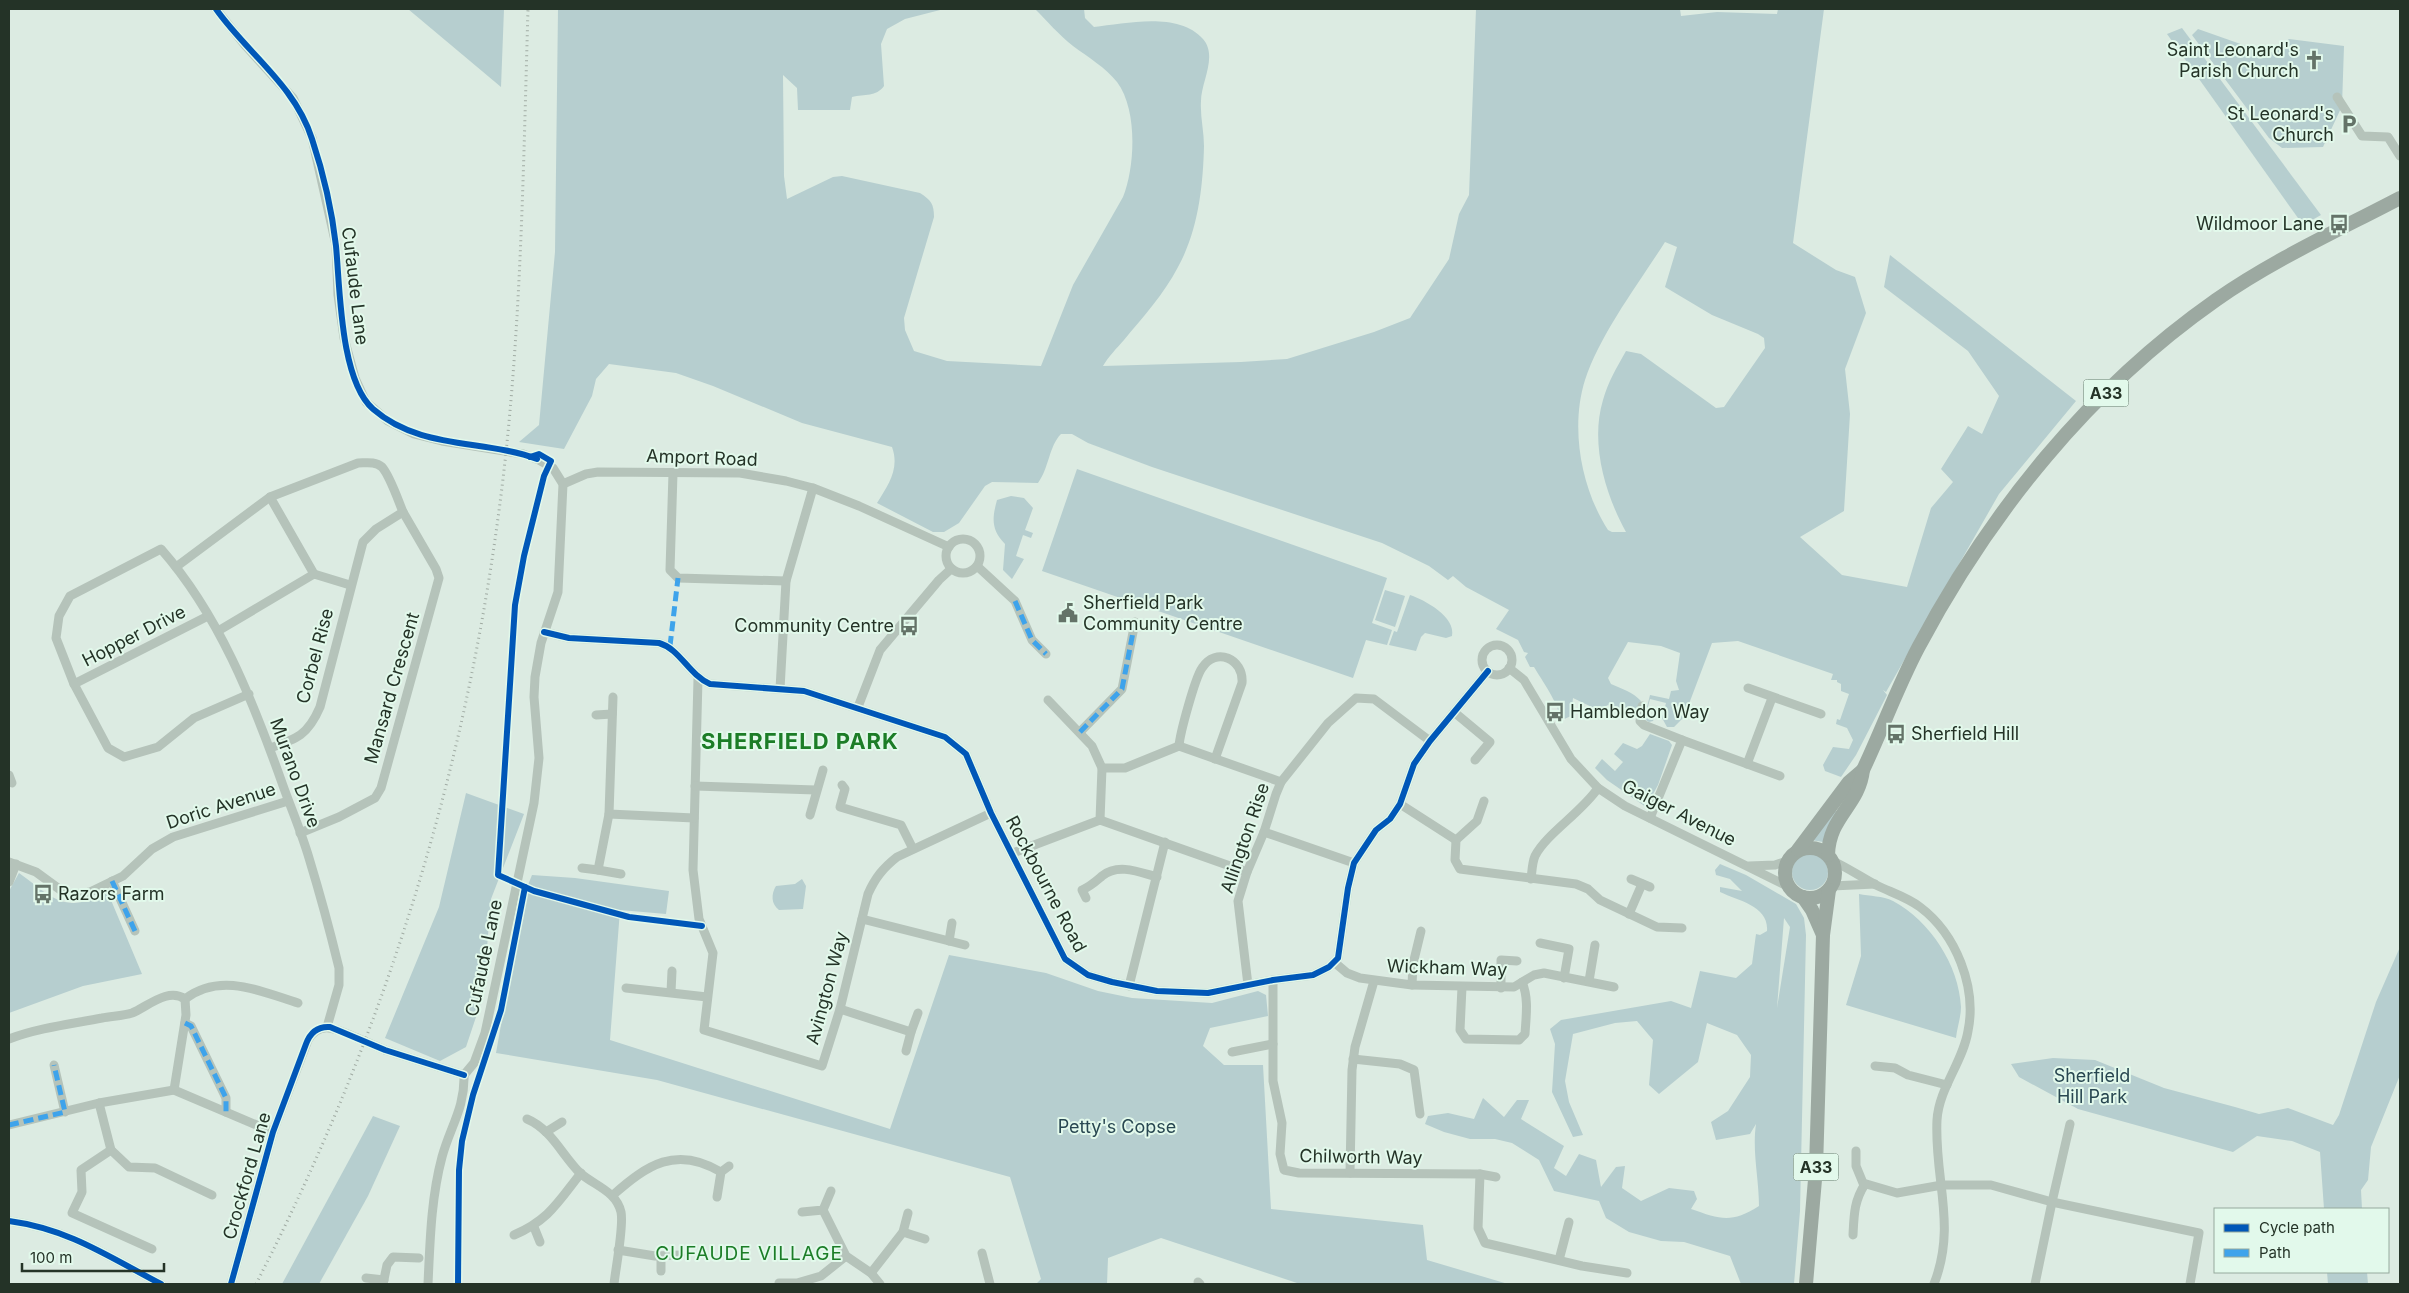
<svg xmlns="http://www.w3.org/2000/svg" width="2409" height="1293" font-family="Inter,sans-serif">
  <rect width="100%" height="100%" fill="#dcebe2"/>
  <g fill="#b6cecf" fill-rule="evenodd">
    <polygon points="408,9 504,9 501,87"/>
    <path d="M558 9H944L905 19 887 29 881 44 884 86C876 97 865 94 852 97L850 110H798L797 88 783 75 784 176 787 199 833 177 842 176 920 193C931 200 934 204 934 217L904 318 905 330 914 351 947 361 1041 366 1073 285 1123 197C1135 167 1138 110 1117 82 1106 68 1088 57 1073 46 1059 35 1047 21 1035 9H1084L1085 18 1094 27C1125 24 1178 11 1203 39 1218 56 1201 82 1201 101 1200 116 1204 131 1204 146 1203 187 1198 231 1178 267 1164 294 1143 317 1124 340 1117 348 1108 357 1103 366L1241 362 1287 359 1374 332 1410 318 1449 259 1459 214 1469 195 1476 9H1680L1681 16 1717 12 1777 14 1778 9H1824L1793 243 1836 270 1855 277 1866 313 1845 369 1850 414 1844 511 1800 537 1842 575 1907 587 1931 508 1953 482 1941 469 1968 426 1982 434 1999 396 1968 351 1884 287 1890 255 2076 401 1999 494 1886 692 1883 690 1887 695 1856 755 1841 777 1825 771 1823 765 1833 747 1849 749 1853 740 1847 728 1836 724 1837 719 1840 720 1849 694 1841 691V684L1837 682V680H1831L1833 674 1738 641 1712 643 1684 717 1674 727H1667L1662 718 1666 703 1650 699 1646 714 1655 717 1653 721 1649 722 1644 719 1650 695 1669 699 1671 691 1679 690 1676 681 1680 653 1661 646 1628 642 1608 678 1611 684C1622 689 1633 692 1641 701L1636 715 1629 717 1618 708 1608 705 1598 710 1573 698 1571 716 1560 721C1562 708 1541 679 1534 667H1530L1525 657 1528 653 1524 652 1518 640 1496 629 1509 610 1466 587 1453 576 1448 580 1429 566 1382 543 1152 467 1088 443 1072 434H1061C1049 446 1049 468 1038 483L992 482 985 486 959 523 944 532H933L877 503C888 485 900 469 892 447L802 423 713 386 676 373 609 364 596 379 592 396 564 449 519 442 539 425 555 252ZM1665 242 1677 247 1665 287 1712 315 1758 334 1764 338 1765 348 1724 407 1716 408 1641 354 1626 351C1617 367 1608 382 1603 400 1590 443 1605 494 1626 532H1612L1608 530C1581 488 1570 428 1585 380 1600 334 1639 283 1665 242Z"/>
    <polygon points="2182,28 2321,215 2303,225 2167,34"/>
    <polygon points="2198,29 2269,54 2289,39 2344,46 2342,106 2323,147 2282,148 2269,138 2192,35"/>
    <polygon points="1077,469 1387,578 1372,623 1392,630 1387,645 1366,640 1353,678 1042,571"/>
    <path d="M1011 496 1024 498 1033 508 1025 530 1033 533 1031 538 1023 535 1016 556 1024 559 1012 579 1003 570 1005 544C991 530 992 518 997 500Z"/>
    <polygon points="1385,590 1405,596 1395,627 1375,620"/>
    <path d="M1410 595C1425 600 1456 617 1452 636L1446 638 1425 633 1421 637 1416 651 1389 645 1394 631 1397 632Z"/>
    <polygon points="1650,734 1669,741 1672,745 1658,785 1646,807 1607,780 1595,768 1602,759 1615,771 1623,762 1614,754 1623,743 1637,749 1642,746"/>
    <polygon points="466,793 524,814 491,899 483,996 466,1047 440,1061 385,1038 439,907"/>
    <polygon points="1834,809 1838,813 1828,826 1823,842 1811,840"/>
    <circle cx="1810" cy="872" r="18"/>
    <path d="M1720 864 1746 875 1796 904 1804 918 1806 935 1800 1211 1794 1284H1741L1730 1256 1684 1242 1661 1241 1629 1232 1606 1218 1599 1201 1554 1191 1539 1160 1512 1143 1495 1139H1470L1444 1132 1425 1124 1428 1116 1448 1113 1474 1119 1483 1098 1504 1117 1517 1100H1529L1521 1119 1564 1146 1554 1168 1566 1176 1579 1154 1596 1160 1601 1187 1616 1167 1625 1166 1622 1188 1641 1201 1669 1188 1694 1191 1697 1199 1691 1209C1720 1219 1731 1224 1759 1206 1759 1178 1752 1152 1756 1124L1750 1134 1716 1140 1711 1122 1728 1111 1750 1077 1751 1055 1737 1035 1707 1023 1698 1062 1659 1094 1649 1085 1653 1040 1637 1021 1615 1023 1573 1034 1565 1081 1569 1102 1583 1135 1573 1137 1552 1092 1555 1044 1550 1029 1561 1020 1671 1001 1691 1008 1700 971 1736 978 1752 964 1756 934 1760 935 1767 931C1769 906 1739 901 1720 892V887L1742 891 1730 879 1716 875 1715 870ZM1784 918 1790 927 1777 1008Z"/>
    <path d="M19 873C55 899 63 914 108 893L142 974 83 986 9 1013V891Z"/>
    <polygon points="532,875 575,878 669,891 666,914 620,910 610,1040 890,1129 949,955 1046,973 1098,991 1132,998 1212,1003 1258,991 1266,995 1268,1016 1210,1028 1203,1046 1224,1065 1263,1065 1271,1209 1423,1225 1427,1260 1508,1284 1300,1284 1161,1238 1108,1258 1107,1284 1036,1284 1041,1279 1010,1177 657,1080 496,1053 524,895"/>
    <path d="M802 879 806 886 803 909 779 910C771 904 771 894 776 886L795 884Z"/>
    <path d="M1859 894C1869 896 1883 896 1893 901 1930 921 1959 965 1961 1007 1961 1017 1957 1028 1956 1038L1846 1005 1861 956Z"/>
    <polygon points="2400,947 2400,1075 2371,1147 2368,1180 2361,1190 2362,1209 2324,1209 2320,1152 2292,1141 2257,1136 2233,1152 2078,1109 2019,1077 2011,1064 2053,1058 2095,1060 2164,1088 2235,1107 2259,1114 2288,1108 2333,1125 2339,1115 2376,1002"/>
    <polygon points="373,1116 400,1126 368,1196 319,1284 282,1284"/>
    <polygon points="2327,1272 2367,1272 2368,1284 2328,1284"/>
  </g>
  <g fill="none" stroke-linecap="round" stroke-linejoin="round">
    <g stroke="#b5c3ba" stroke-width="9">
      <polyline points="216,9 244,44 293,98 312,138 336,245 338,295 344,338 355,378 366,402 388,421 414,434 442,441 523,454 539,460 553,468 563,484 558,592 541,643 535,677 534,697 539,758 534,803 485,1033 474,1063 464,1075"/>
      <polyline points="2337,97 2362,136 2388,137 2400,156"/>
      <polyline points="673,473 670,570 678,578 786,581"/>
      <polyline points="563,484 586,474 598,472 740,473 786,481 813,488 859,506 949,547"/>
      <polyline points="270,497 314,574"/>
      <circle cx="963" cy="556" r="17"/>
      <polyline points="977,566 1015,601 1032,640 1046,654"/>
      <path d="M176 567 270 497 358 463C366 463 375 461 382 467 390 476 398 500 403 512L376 529 363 542 320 707C308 735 297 739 270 748"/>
      <polyline points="314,574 350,585"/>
      <polyline points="218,631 314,574"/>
      <path d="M544 632 569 638 659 643C680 649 688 674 710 684L804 691 945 737 966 754 991 813 1065 959 1088 975 1112 982 1157 991 1208 993 1273 980 1313 975 1329 967 1338 958 1348 888 1354 863 1376 830 1390 819 1400 804 1414 764 1430 741 1488 671"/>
      <circle cx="1497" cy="660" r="15"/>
      <polyline points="1509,668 1524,680 1571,759 1598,788 1625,806 1791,888"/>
      <path d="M698 679 693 870 699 919 713 953 704 1030 822 1066 840 1009 868 894C875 878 883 868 897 857L991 813"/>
      <polyline points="74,684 208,616"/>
      <polyline points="1748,688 1821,714"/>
      <polyline points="780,689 786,581 813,488"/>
      <path d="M249 694 194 718 158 747 124 757 108 748 74 684 56 638 59 616 70 596 161 549C219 615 252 699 281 780 290 806 301 831 309 858 320 894 330 931 339 968V985L327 1027"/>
      <polyline points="613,697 609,814 694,818"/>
      <polyline points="1048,700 1092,746 1102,768 1100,820"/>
      <polyline points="1642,706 1640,721 1644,725 1682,740 1650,818"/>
      <polyline points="858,707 880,650 939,580 951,569"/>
      <polyline points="1454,712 1490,742 1475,760"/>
      <polyline points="596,715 612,714"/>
      <polyline points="1080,732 1122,689 1135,622"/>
      <polyline points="1682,740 1780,776"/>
      <path d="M1179 746C1180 733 1195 678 1202 668 1216 646 1244 659 1242 683L1215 759"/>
      <polyline points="1747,764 1772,698"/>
      <polyline points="1102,768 1125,768 1179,746 1281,782"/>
      <polyline points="9,775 12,783"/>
      <polyline points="842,785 845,789 840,807 901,825 913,849"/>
      <polyline points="695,786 816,790"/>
      <polyline points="1484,801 1477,821 1456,840 1455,860 1460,869 1576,884 1588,889 1600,900 1657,927 1682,928"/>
      <polyline points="1400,804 1456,840"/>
      <polyline points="810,815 823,770"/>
      <polyline points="1264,832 1354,863"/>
      <polyline points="300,833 339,817 375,798 381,788 439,578 436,569 403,512"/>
      <polyline points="1013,853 1100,820 1247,872"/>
      <path d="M1833 861C1848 868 1861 877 1876 885 1890 892 1907 897 1920 907 1956 934 1977 987 1968 1031 1963 1062 1939 1088 1937 1120 1934 1179 1957 1225 1934 1284"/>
      <polyline points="9,862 36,872 62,891 74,895 90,892 123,876 152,849 173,837 288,801"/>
      <polyline points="1749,866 1775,865 1787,861"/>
      <polyline points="582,868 598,870 609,814"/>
      <polyline points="598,870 621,874"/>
      <path d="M1531 879C1532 872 1532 863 1535 856 1546 834 1582 812 1598 788"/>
      <polyline points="1631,879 1650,887"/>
      <polyline points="112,881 135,931"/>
      <polyline points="9,882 16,864"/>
      <polyline points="1832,886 1875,884"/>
      <path d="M1086 898 1082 890C1091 886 1095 882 1102 876 1118 863 1139 872 1157 877"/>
      <polyline points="1629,914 1642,884"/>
      <polyline points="862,919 965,945"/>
      <polyline points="949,941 952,923"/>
      <polyline points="1540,943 1569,949 1564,978"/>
      <polyline points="1334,962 1347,973 1360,978 1412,985 1514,987 1534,975 1544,973 1614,987"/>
      <polyline points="1273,980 1273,1081 1282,1123 1280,1154 1284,1170 1299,1173 1480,1174 1496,1177"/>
      <polyline points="1589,981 1595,945"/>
      <polyline points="1248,985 1238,901 1247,872 1264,832 1276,794 1281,782 1328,723 1356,698 1374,699 1430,741"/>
      <polyline points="1412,985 1413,964 1421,931"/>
      <polyline points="1129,986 1165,842"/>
      <path d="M1462 987 1460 1030 1466 1039 1519 1040 1525 1034C1526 1017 1529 998 1522 982"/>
      <polyline points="626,988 707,997"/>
      <polyline points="1501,988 1501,960 1517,961"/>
      <polyline points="671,992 672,971"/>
      <path d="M185 999C220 972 260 991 298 1003"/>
      <polyline points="840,1009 911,1032 918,1013"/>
      <polyline points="185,1023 191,1026 226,1098 226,1112"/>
      <path d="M9 1039C38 1028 71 1024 102 1018 111 1016 123 1016 132 1013 147 1007 168 987 185 999"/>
      <polyline points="385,1050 464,1075"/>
      <polyline points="906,1051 911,1032"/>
      <polyline points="1232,1052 1273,1044"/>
      <polyline points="1353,1059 1400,1064 1414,1070 1420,1114"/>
      <polyline points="54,1065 65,1112"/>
      <polyline points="1875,1066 1895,1068 1908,1075 1947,1085"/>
      <polyline points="174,1090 186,1015 185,999"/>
      <polyline points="99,1103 111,1150"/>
      <path d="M527 1119C551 1129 562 1155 580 1173 595 1186 616 1191 621 1212 624 1226 616 1266 614 1284"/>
      <polyline points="9,1125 99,1103 174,1090 273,1132"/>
      <polyline points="546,1132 562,1122"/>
      <polyline points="111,1150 81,1170 82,1192 72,1213 152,1249"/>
      <polyline points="111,1150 129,1167 155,1168 212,1195"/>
      <polyline points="1856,1151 1856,1166 1863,1183 1897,1193 1942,1185 1991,1185 2052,1202 2070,1124"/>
      <polyline points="1350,1173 1352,1070 1355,1047 1374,981"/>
      <polyline points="1480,1174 1478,1228 1485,1243 1582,1266 1627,1273"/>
      <path d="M613 1195C647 1165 676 1145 721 1172"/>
      <polyline points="717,1197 721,1172 729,1166"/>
      <polyline points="823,1210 846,1256 871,1273 880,1284"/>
      <polyline points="802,1212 823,1210 831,1191"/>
      <path d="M9 1221C69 1229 109 1257 161 1284"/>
      <polyline points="534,1227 540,1242"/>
      <polyline points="903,1232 925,1239"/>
      <path d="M514 1235C549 1220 558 1202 581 1173"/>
      <path d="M1853 1235C1854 1215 1854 1201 1865 1184"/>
      <polyline points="618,1250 655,1256 680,1255"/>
      <polyline points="982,1253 990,1284"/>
      <polyline points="1559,1260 1569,1222"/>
      <polyline points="661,1271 661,1257"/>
      <polyline points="871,1273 903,1232 908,1213"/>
      <polyline points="366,1278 384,1280"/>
      <polyline points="1198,1282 1200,1284"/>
      <polyline points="779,1283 797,1283 821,1276 846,1256"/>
      <path d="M231 1284 273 1132 308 1040C321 1018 339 1031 357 1038"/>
      <polyline points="383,1284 387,1265 393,1257 419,1258"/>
      <path d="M428 1284C430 1242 431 1198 442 1157 450 1127 465 1108 464 1075"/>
      <polyline points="2035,1284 2052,1202 2199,1233 2190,1284"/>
    </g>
    <g stroke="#9ca9a1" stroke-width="14">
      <circle cx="1810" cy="873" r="25"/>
      <polyline points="1798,850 1849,782 1863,770"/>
      <path d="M1828 855C1829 816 1859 806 1863 770 1882 730 1897 688 1918 648 1990 512 2089 389 2216 300 2273 260 2339 230 2400 198"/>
      <polyline points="1803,897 1812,910 1823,935"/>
      <polyline points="1806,1284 1816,1168 1823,935 1829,890"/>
    </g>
    <path stroke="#a0aba3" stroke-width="3" stroke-dasharray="1 4" stroke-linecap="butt" d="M256 1284C380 1043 462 787 498 518 521 351 523 177 528 9"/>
    <polyline stroke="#b5c3ba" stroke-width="9" points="357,1038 385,1050"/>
    <g stroke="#3ea3eb" stroke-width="5" stroke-dasharray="10 5" stroke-linecap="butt">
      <polyline points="1015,601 1032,640 1046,654"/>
      <polyline points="670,646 678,578"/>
      <polyline points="1080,732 1122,689 1135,622"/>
      <polyline points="112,881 135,931"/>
      <polyline points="185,1023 191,1026 226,1098 226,1112"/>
      <polyline points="9,1125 65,1112 54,1065"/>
    </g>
    <defs>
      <g id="cycleway">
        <path d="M216 9C247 53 295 85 312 139 323 172 332 211 336 246 340 287 340 380 373 409 420 450 483 439 537 459"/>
        <polyline points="530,457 539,454 551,461 544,476 524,556 515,605 498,875 534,891 629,917 702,926"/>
        <path d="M544 632 569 638 659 643C680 649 688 674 710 684L804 691 945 737 966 754 991 813 1065 959 1088 975 1112 982 1157 991 1208 993 1273 980 1313 975 1329 967 1338 958 1348 888 1354 863 1376 830 1390 819 1400 804 1414 764 1430 741 1488 671"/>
        <path d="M9 1221C69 1229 109 1257 161 1284"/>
        <path d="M231 1284 273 1132 306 1044C310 1033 317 1026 330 1027L385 1050 464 1075"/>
        <polyline points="458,1284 459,1170 462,1141 473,1095 501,1010 525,887"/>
      </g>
    </defs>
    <use href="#cycleway" stroke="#e2f9eb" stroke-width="9"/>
    <use href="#cycleway" stroke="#0057b8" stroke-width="6"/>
  </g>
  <defs>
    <symbol id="church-bare" viewBox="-9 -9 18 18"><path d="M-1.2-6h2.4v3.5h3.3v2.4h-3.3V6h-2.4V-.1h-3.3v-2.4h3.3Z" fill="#647368" stroke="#e2f9eb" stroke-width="2.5" paint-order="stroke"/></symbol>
    <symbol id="parking-bare" viewBox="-9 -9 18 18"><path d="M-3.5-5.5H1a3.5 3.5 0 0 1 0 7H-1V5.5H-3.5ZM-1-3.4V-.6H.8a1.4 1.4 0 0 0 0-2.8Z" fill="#647368" stroke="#e2f9eb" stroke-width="2.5" paint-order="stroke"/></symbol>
    <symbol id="bus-bare" viewBox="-9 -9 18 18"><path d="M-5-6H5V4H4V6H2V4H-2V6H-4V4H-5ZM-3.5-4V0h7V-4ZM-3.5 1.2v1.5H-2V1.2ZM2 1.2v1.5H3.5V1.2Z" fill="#647368" stroke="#e2f9eb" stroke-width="2.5" paint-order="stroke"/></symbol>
    <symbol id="civic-bare" viewBox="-9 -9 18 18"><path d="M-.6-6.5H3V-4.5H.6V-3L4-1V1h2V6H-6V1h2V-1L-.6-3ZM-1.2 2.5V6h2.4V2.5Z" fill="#647368" stroke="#e2f9eb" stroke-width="2.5" paint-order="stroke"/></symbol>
  </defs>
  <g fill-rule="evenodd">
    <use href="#church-bare" x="2300" y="46" width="28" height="28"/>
    <use href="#parking-bare" x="2335" y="110" width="28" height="28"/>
    <use href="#bus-bare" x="2325" y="210" width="28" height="28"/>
    <use href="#civic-bare" x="1054" y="599" width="28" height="28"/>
    <use href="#bus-bare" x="895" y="612" width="28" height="28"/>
    <use href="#bus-bare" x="1541" y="698" width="28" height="28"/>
    <use href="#bus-bare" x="1882" y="720" width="28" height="28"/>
    <use href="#bus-bare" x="29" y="880" width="28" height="28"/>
  </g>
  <g text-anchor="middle" stroke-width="4" stroke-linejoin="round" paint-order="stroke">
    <g fill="#e2f9eb" stroke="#5d6e62" stroke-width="1">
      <rect x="2083.5" y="379.5" width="45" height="27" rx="4"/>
      <rect x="1793.5" y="1153.5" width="45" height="27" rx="4"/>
    </g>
    <g font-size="16" font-weight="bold" fill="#243327">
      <text x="2106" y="399">A33</text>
      <text x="1816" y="1173">A33</text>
    </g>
    <g font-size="18" fill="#243327" stroke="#e2f9eb" text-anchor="end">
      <text x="2299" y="56">Saint Leonard's<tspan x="2299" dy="21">Parish Church</tspan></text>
      <text x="2334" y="120">St Leonard's<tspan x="2334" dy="21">Church</tspan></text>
      <text x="2324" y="230">Wildmoor Lane</text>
      <text x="1083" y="609" text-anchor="start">Sherfield Park<tspan x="1083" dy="21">Community Centre</tspan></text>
      <text x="894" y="632">Community Centre</text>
      <text x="1570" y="718" text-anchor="start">Hambledon Way</text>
      <text x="1911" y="740" text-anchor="start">Sherfield Hill</text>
      <text x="58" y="900" text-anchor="start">Razors Farm</text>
    </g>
    <g font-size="18" fill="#243327" stroke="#e2f9eb">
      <text transform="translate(355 286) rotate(83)" y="6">Cufaude Lane</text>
      <text transform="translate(702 458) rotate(2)" y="6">Amport Road</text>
      <text transform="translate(134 636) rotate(-27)" y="6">Hopper Drive</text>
      <text transform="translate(315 656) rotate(-75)" y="6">Corbel Rise</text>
      <text transform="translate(392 688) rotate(-74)" y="6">Mansard Crescent</text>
      <text transform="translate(295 773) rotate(70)" y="6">Murano Drive</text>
      <text transform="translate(221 806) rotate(-18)" y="6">Doric Avenue</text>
      <text transform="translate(1679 813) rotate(27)" y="6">Gaiger Avenue</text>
      <text transform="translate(1245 838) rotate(-71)" y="6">Allington Rise</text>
      <text transform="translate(1046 884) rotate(62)" y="6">Rockbourne Road</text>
      <text transform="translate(484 958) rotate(-78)" y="6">Cufaude Lane</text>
      <text transform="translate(1447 968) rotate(2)" y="6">Wickham Way</text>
      <text transform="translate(827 988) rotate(-75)" y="6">Avington Way</text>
      <text transform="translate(1361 1157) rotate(1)" y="6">Chilworth Way</text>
      <text transform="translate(247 1176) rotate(-74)" y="6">Crockford Lane</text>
    </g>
    <g font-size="18" fill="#284751" stroke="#e2f9eb">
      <text x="2092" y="1082">Sherfield<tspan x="2092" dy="21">Hill Park</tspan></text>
      <text x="1117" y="1133">Petty's Copse</text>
    </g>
    <g font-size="19" letter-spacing="1" fill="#1c7d27" stroke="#e2f9eb">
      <text x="749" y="1260">CUFAUDE VILLAGE</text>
    </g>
    <g font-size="22" font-weight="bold" letter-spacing="1" fill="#1c7d27" stroke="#e2f9eb">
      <text x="800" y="749">SHERFIELD PARK</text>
    </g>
  </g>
  <rect width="2409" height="1293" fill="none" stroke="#243327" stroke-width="20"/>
  <rect x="2214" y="1208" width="175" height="65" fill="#e2f9eb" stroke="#96aa9d"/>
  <rect x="2224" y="1224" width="25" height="8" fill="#0057b8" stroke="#96aa9d"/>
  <text x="2259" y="1233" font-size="15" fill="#243327">Cycle path</text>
  <rect x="2224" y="1249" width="25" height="8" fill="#3ea3eb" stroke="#96aa9d"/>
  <text x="2259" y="1258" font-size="15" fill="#243327">Path</text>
  <path d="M22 1263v8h142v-8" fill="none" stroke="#243327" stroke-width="2.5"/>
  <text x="30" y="1263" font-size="15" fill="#243327" stroke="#e2f9eb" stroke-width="4" paint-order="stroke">100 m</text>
</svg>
